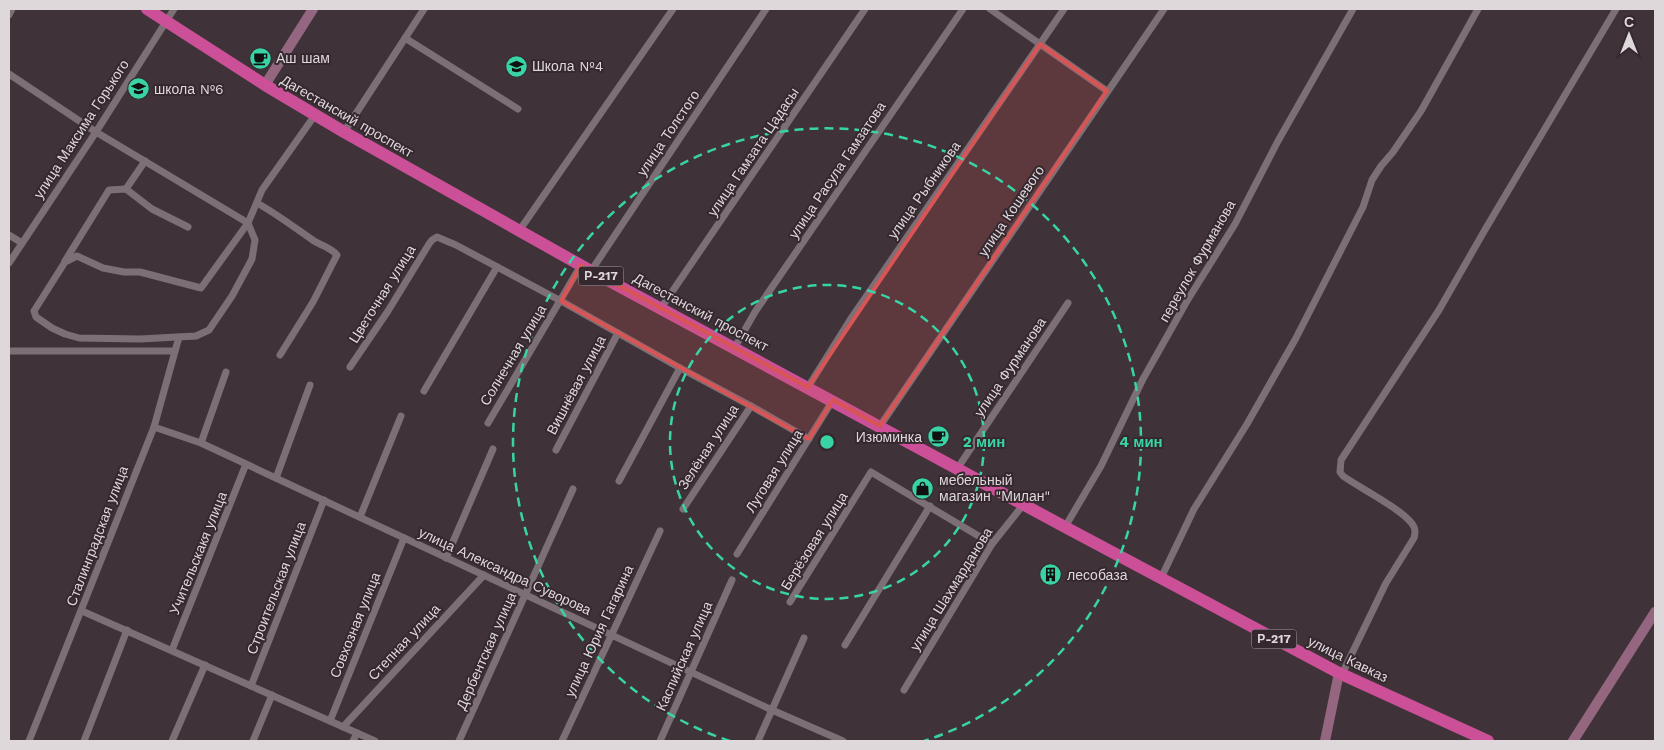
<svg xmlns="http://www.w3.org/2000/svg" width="1664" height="750" font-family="'Work Sans',sans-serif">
  <rect width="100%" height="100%" fill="#3f3339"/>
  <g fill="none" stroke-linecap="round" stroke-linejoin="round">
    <g stroke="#7d6f76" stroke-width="7">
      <polyline points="990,9 1107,91"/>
      <polyline points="9,15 12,9"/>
      <polyline points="405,38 518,109"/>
      <polyline points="9,74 96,132 248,223"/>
      <polyline points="344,132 424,9"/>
      <polyline points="126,189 145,161"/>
      <path d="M257 203C277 214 295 228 314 241 322 246 330 247 337 255L313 302 280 355"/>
      <polyline points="248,223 255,240 252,259 232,296 209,330 196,336 140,339 79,338 65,334 52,328 36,317 34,311 65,262 77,256 103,268 124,272 140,272 201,288 248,223 262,190 315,115"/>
      <polyline points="519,231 673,9"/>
      <polyline points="9,235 22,243"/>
      <polyline points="65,261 109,190 126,189 152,209 188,227"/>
      <polyline points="9,263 96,132 174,9"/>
      <polyline points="591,271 766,9"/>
      <polyline points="661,308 865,9"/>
      <polyline points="735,347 755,312 963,9"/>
      <polyline points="9,351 174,351"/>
      <polyline points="350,367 388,311 429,244 432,240 437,237 456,245 561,301 680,368 751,406"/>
      <polyline points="808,387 850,320 1064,9"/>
      <polyline points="424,391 497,267"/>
      <polyline points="488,423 581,265"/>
      <polyline points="880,426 1164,9"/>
      <polyline points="154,427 201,443 772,710 843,741"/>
      <polyline points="201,443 226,372"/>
      <polyline points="556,450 618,333"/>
      <polyline points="957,469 1068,303"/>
      <polyline points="276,478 310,385"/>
      <polyline points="619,481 680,368"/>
      <polyline points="683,509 751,406 809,439"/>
      <polyline points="360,517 401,416"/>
      <polyline points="1065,527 1101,466 1143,379 1187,301 1235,224 1278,141 1353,9"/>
      <polyline points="737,554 833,400"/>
      <polyline points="446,558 493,449"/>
      <polyline points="1161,578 1194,509 1247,424 1296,338 1363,207 1372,180 1381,166 1393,152 1421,111 1478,9"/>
      <polyline points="790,602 871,472 992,544"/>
      <polyline points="82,611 375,741"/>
      <polyline points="845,645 930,506"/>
      <polyline points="172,650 246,464"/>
      <path d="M1342 674 1386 583 1414 538C1415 534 1416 531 1414 527 1408 512 1358 487 1343 476L1340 472 1341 460 1439 310 1486 228 1616 9"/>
      <polyline points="251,686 324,500"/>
      <polyline points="904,690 992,544 1023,505"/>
      <polyline points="330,721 404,538"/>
      <polyline points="343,727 484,575"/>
      <polyline points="29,741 154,427 179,337"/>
      <polyline points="84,741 127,630"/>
      <polyline points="172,741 205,665"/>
      <polyline points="253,741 272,695"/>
      <polyline points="353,741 357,733"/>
      <polyline points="459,741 573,489"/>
      <polyline points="562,741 660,531"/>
      <polyline points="660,741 732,580"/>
      <polyline points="758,741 804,638"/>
    </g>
    <g stroke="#946680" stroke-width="10">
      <polyline points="265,85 313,9"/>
      <polyline points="1325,741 1339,673"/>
      <polyline points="1573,741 1655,612"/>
    </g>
    <polyline stroke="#cb5097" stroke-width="12" points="147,9 265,85 344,132 591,271 1065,527 1339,673 1488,741"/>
  </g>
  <path fill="#d85455" fill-opacity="0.2" stroke="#d85455" stroke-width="4" stroke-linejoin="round" d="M1040 44 1107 91 880 426 833 400 809 439 561 301 581 265 808 387Z"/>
  <g fill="none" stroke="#39d4a5" stroke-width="2.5" stroke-dasharray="9 6">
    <circle cx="827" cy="442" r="157"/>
    <path d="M730 741A314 314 0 1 1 924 741"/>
  </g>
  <defs>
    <symbol id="cafe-disc" viewBox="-11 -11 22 22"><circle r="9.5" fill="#39d4a5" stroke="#35292f"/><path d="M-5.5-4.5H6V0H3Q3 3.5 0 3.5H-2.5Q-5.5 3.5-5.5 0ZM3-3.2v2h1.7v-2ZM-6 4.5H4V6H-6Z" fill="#111"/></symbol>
    <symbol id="school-disc" viewBox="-11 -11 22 22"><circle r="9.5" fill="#39d4a5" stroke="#35292f"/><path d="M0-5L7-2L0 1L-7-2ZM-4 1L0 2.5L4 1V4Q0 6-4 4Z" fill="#111"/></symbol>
    <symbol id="shop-disc" viewBox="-11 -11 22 22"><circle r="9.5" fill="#39d4a5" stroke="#35292f"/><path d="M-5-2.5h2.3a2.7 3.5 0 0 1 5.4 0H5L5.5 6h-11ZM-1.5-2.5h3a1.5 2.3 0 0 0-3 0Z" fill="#111"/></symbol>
    <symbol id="building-disc" viewBox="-11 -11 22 22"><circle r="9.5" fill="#39d4a5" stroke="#35292f"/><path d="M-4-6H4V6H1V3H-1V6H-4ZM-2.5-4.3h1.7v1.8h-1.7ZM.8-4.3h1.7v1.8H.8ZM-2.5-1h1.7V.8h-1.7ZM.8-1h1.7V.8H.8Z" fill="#111"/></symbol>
  </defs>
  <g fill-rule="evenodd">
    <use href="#cafe-disc" x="248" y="46" width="25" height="25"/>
    <use href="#school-disc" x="504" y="54" width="25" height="25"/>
    <use href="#school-disc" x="126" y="76" width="25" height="25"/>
    <use href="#cafe-disc" x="926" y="424" width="25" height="25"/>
    <use href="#shop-disc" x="910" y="476" width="25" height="25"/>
    <use href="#building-disc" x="1038" y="562" width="25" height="25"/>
  </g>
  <g text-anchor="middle" stroke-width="4" stroke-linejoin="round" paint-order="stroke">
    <g fill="#35292f" stroke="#aca4a7" stroke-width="1">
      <rect x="578.5" y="266.5" width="45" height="19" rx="4"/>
      <rect x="1251.5" y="629.5" width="45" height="19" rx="4"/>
    </g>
    <g font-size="12" font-weight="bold" fill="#dfd8db">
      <text x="601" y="280">Р-217</text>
      <text x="1274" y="643">Р-217</text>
    </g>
    <g font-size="14" fill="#dfd8db" stroke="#35292f" text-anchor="start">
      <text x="276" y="63">Аш шам</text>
      <text x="532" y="71">Школа №4</text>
      <text x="154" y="94">школа №6</text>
      <text x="922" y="442" text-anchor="end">Изюминка</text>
      <text x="939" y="485">мебельный<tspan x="939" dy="16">магазин "Милан"</tspan></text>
      <text x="1067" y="580">лесобаза</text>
    </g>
    <g font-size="14" fill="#dfd8db" stroke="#35292f">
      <text transform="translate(347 116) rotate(30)" y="5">Дагестанский проспект</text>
      <text transform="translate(81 129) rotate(-57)" y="5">улица Максима Горького</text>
      <text transform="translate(668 133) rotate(-56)" y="5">улица Толстого</text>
      <text transform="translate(753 152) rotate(-56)" y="5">улица Гамзата Цадасы</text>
      <text transform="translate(837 170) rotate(-56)" y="5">улица Расула Гамзатова</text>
      <text transform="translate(924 190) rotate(-55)" y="5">улица Рыбникова</text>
      <text transform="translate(1011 211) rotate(-56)" y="5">улица Кошевого</text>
      <text transform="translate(1197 261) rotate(-60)" y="5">переулок Фурманова</text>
      <text transform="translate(382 294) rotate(-58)" y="5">Цветочная улица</text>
      <text transform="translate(701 312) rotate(28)" y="5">Дагестанский проспект</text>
      <text transform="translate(513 355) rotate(-59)" y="5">Солнечная улица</text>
      <text transform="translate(1010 367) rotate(-56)" y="5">улица Фурманова</text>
      <text transform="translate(576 385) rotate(-62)" y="5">Вишнёвая улица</text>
      <text transform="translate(708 447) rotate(-57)" y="5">Зелёная улица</text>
      <text transform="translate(774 471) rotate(-58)" y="5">Луговая улица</text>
      <text transform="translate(97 536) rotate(-69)" y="5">Сталинградская улица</text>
      <text transform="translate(814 541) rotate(-58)" y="5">Берёзовая улица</text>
      <text transform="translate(198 553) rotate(-68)" y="5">Учительскакя улица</text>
      <text transform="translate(505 571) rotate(25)" y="5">улица Александра Суворова</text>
      <text transform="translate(276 588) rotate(-69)" y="5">Строительская улица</text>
      <text transform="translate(951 589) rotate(-58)" y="5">улица Шахмарданова</text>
      <text transform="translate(355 625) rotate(-68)" y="5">Совхозная улица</text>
      <text transform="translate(599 631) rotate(-65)" y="5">улица Юрия Гагарина</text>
      <text transform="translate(404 642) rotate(-47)" y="5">Степная улица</text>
      <text transform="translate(486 651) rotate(-66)" y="5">Дербентская улица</text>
      <text transform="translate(684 656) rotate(-66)" y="5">Каспийская улица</text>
      <text transform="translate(1348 659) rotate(26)" y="5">улица Кавказ</text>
    </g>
  </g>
  <circle cx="827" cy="442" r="8" fill="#39d4a5" stroke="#35292f" stroke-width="2.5"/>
  <g font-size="15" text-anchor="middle" font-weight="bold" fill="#39d4a5" stroke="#35292f" stroke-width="4" stroke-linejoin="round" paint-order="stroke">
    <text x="984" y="447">2 мин</text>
    <text x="1141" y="447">4 мин</text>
  </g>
  <rect width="1664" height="750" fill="none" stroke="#dfd8db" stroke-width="20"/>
  <g transform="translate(1629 35)" stroke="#35292f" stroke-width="4" paint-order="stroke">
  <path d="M0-4L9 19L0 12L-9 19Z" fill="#dfd8db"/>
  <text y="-8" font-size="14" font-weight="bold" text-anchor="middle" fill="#dfd8db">С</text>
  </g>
</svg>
